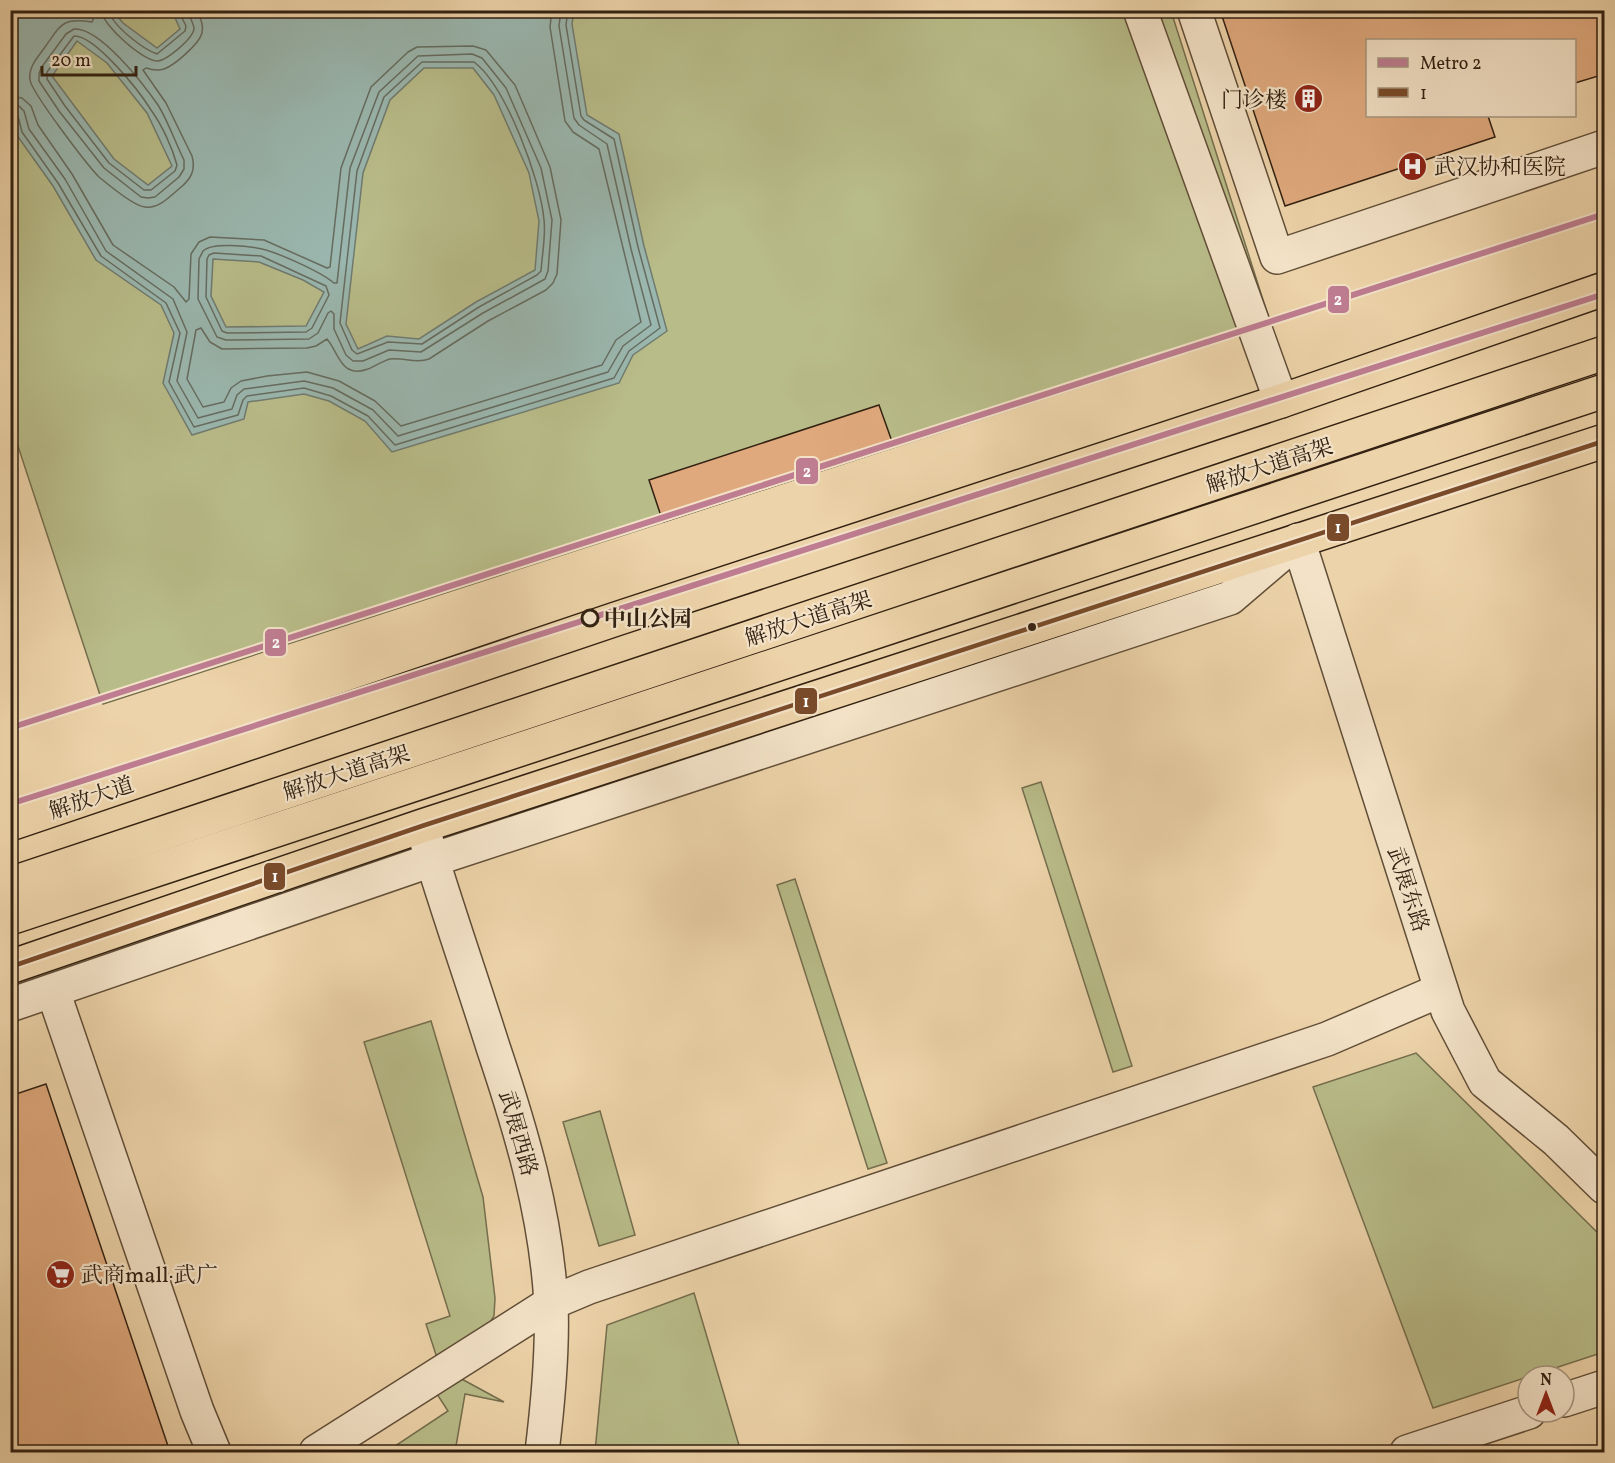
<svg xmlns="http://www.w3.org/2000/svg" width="1615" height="1463" font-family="Vollkorn,'Noto Serif SC',serif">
  <rect width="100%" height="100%" fill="#edd3a9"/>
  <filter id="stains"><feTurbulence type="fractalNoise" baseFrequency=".00333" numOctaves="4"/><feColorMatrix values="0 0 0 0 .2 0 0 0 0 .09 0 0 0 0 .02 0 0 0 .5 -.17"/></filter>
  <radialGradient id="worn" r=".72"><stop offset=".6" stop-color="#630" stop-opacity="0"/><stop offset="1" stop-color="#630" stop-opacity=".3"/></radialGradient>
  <g fill="#b8bc89" stroke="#756e4e" stroke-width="1.5">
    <polygon points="10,11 1171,11 1271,325 103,704 11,425"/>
    <polygon points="1041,782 1132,1066 1113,1072 1022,788"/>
    <polygon points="795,879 887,1163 868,1169 777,885"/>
    <polygon points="431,1021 483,1197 495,1298 494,1316 489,1324 438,1361 426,1324 450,1316 364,1042"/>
    <polygon points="1416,1053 1604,1239 1604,1352 1433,1408 1313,1087"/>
    <polygon points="600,1111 635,1235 599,1246 563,1122"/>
    <polygon points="694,1293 741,1452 595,1452 607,1325"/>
    <polygon points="458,1377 504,1402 465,1394 455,1452 386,1452 448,1411 435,1391"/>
  </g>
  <path fill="#9ab7af" stroke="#707b70" stroke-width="1.5" fill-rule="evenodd" d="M10 11H113L123 23 157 48 180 29 172 11H574L572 24 587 115 619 134 644 246 667 331 633 355 619 383 392 452 365 421 329 401 304 394 248 402 244 419 192 435 163 383 174 333 161 305 96 260 53 186 16 134 10 103ZM77 41 107 63 147 113 172 166 148 185 114 159 52 76ZM424 68H473L494 95 529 173 539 221 535 270 476 302 419 339 387 336 358 349 346 324 363 173 390 100ZM213 259 259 262 303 280 324 292 306 326 226 327 211 296Z"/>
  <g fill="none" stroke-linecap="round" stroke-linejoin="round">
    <g stroke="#666c60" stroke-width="1.5">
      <path d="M92 10 93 20 92 22C62 17 61 25 45 47 38 57 28 67 30 80 32 93 88 166 99 177 109 185 133 206 145 207 159 209 170 196 180 188 191 179 196 170 192 156L166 103 143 70 146 68C152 70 158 71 164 69 175 65 199 44 202 33 204 25 200 18 197 10"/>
      <path d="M101 10C102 25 144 62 158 61 167 60 194 38 194 28 193 22 189 16 187 10"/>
      <path d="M109 10C111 25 143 49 157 54L185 31 186 26 178 10"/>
      <path d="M74 29C100 27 144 85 158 105 168 121 175 142 184 160V169L179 177 155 197 148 198 141 197 104 168 59 111 39 81V74L41 68 66 34Z"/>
      <path d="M74 36C95 35 140 92 151 110 162 125 172 147 177 165L175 171 151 190H144L109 163 65 106 47 79V72Z"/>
      <path d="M472 54 482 58 506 88 541 168 552 220 548 271 545 279 483 313 421 352 389 350 363 361H353L346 355 334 329V314L331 311 328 313 318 333 309 339 226 340 217 337 198 299 199 259 203 251C212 242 249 246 262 249 279 253 321 272 334 283H337L350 168 379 92 418 56Z"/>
      <path d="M422 62H474C506 86 541 181 544 220 546 236 542 255 541 271L537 275 479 307 422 344 388 342 357 354 352 350 340 323 357 171 384 97Z"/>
      <path d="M10 96 22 98 31 106 38 125 72 174 113 245 174 287 186 302 189 299 191 254 199 242 210 237 264 240 327 268 330 267 341 168 371 87 408 52 417 47 473 46 486 50 515 85 550 167 561 220 557 274 553 283 546 290 488 321 429 359C416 364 403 357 390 359 383 361 375 366 368 369 341 379 339 353 327 339L316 346 307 348 222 349 210 342 201 328 196 330 187 379 203 407 224 402 231 388 241 381 267 376 307 372 339 381 375 401 401 426 602 365 616 340 641 322 599 149 573 132 565 121 550 27 552 10"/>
      <polyline points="10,105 19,106 24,111 29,129 65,179 106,251 173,299 187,332 177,381 198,418 232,409 237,395 244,389 304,381 333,388 373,410 398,436 608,372 623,346 651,325 631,249 607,144 579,125 574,118 559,26 561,10"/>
      <polyline points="10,112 18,116 22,132 58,183 101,256 166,303 180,333 169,382 194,427 238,415 243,400 247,396 304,388 331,396 368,416 395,445 614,378 629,351 660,328 638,247 614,139 584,120 581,116 566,25 568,10"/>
      <polygon points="214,253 261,256 326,286 329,295 312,328 306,332 227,333 222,331 206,297 207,259 209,255"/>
    </g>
  </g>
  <g fill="#dfa97d" stroke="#322112" stroke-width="1.5">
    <polygon points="1220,10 1605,10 1605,74 1575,83 1575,40 1368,40 1368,116 1488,116 1495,137 1285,206"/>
    <polygon points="879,405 894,447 663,522 649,480"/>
    <polygon points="46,1084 170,1452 10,1452 10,1096"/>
  </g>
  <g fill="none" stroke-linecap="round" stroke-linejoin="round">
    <defs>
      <g id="minor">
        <polyline points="1140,10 1281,401"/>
        <polyline points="1194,10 1277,257 1604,147"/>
        <path d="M426 839C447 909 471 977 493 1047 521 1130 546 1214 551 1303 553 1352 548 1403 542 1452"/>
        <polyline points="53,991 197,1411 214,1452"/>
        <polyline points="10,1005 432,860 1230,598 1298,540 1448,1011 1485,1082 1556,1140 1604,1187"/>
        <polyline points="1564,1400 1604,1387"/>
        <polyline points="316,1452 551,1303 589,1287 1327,1039 1441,990"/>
        <polyline points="1407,1452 1529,1412"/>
      </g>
      <g id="major">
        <polyline points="10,824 616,619 1281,401 1604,289"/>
        <polyline points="10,884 1604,353"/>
        <polyline points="10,918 1604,391"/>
        <polyline points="10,967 422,826 1604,441"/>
      </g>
    </defs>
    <use href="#minor" stroke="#614e38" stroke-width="36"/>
    <use href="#major" stroke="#322112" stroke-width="36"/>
    <use href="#minor" stroke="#f3e2c7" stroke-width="33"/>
    <use href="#major" stroke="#edd3a9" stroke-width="33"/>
    <defs>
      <polyline id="bus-1" points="10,967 422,826 1604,441"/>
    </defs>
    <use href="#bus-1" stroke="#f3e2c7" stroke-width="9"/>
    <use href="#bus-1" stroke="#7a4b2a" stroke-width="4.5"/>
    <defs>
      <g id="metro-1">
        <polyline points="10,728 1604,214"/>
        <polyline points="10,804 1604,294"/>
      </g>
    </defs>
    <use href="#metro-1" stroke="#f3e2c7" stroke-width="10"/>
    <use href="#metro-1" stroke="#be7d91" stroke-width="6"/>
  </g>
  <defs>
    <symbol id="building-disc" viewBox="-11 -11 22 22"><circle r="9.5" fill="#8f2418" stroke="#f3e2c7"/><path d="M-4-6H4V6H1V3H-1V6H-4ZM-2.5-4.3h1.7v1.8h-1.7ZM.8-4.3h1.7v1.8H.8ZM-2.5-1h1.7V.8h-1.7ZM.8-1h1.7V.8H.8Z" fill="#fff"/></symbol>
    <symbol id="hospital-disc" viewBox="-11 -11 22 22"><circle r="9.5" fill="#8f2418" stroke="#f3e2c7"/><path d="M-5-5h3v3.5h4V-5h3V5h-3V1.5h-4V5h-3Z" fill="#fff"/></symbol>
    <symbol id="supermarket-disc" viewBox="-11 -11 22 22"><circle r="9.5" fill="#8f2418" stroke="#f3e2c7"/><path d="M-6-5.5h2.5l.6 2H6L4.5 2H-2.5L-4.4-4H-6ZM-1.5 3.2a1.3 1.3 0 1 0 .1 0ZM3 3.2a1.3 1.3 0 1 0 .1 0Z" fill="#fff"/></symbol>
  </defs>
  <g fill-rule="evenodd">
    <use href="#building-disc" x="1292" y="82" width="33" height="33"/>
    <use href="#hospital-disc" x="1396" y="150" width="33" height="33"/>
    <use href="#supermarket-disc" x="44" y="1258" width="33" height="33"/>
  </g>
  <circle fill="#f3e2c7" stroke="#322112" stroke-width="3" cx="590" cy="618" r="8"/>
  <circle fill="#322112" stroke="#f3e2c7" stroke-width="2" cx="1032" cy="627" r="5"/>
  <g text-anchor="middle" stroke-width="4.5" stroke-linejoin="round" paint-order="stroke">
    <g font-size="22" fill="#322112" stroke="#f3e2c7" text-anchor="start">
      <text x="1287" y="107" text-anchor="end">门诊楼</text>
      <text x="1434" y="174">武汉协和医院</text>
      <text x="81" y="1282">武商mall·武广</text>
    </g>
    <g font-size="22" fill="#322112" stroke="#f3e2c7">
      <text transform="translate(1269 465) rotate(-18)" y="8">解放大道高架</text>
      <text transform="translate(808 618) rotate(-18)" y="8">解放大道高架</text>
      <text transform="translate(346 772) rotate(-18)" y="8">解放大道高架</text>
      <text transform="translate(91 797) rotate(-19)" y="8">解放大道</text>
      <text transform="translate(1409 889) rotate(72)" y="8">武展东路</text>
      <text transform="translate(519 1133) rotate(74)" y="8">武展西路</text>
    </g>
    <g font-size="22" font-weight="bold" fill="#322112" stroke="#f3e2c7" text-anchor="start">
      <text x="604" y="626">中山公园</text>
    </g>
  </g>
  <g stroke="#f3e2c7" stroke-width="2">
    <rect x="1327" y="285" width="23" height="29" rx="6" fill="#be7d91"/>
    <rect x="795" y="457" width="24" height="28" rx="6" fill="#be7d91"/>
    <rect x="1326" y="513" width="24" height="29" rx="6" fill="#7a4b2a"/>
    <rect x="264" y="628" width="23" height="29" rx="6" fill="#be7d91"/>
    <rect x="794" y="687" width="24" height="28" rx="6" fill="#7a4b2a"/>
    <rect x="263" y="862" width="23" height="29" rx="6" fill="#7a4b2a"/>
  </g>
  <g font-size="16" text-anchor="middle" font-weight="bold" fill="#fff">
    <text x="1338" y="305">2</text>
    <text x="807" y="477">2</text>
    <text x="1338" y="533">1</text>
    <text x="276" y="648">2</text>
    <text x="806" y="707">1</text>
    <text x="275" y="882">1</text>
  </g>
  <rect width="1615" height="1463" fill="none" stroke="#edd3a9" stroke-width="36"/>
  <rect x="12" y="12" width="1591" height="1439" fill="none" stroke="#322112" stroke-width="3"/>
  <rect x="18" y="18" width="1579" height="1427" fill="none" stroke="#322112" stroke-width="1.5"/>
  <rect x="1366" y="39" width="210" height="78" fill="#f3e2c7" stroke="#a6957f" stroke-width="1.5"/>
  <rect x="1378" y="58" width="30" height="9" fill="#be7d91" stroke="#a6957f" stroke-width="1.5"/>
  <text x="1420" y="69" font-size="18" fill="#322112">Metro 2</text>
  <rect x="1378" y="88" width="30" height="9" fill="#7a4b2a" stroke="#a6957f" stroke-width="1.5"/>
  <text x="1420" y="99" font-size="18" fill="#322112">1</text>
  <g transform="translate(1546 1394)"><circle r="28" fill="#f3e2c7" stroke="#a6957f" stroke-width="1.5"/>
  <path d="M0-4.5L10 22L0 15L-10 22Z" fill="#8f2418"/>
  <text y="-9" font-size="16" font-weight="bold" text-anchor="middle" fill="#322112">N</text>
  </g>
  <path d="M42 66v9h94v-9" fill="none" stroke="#322112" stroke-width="3"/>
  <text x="51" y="66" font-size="18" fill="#322112" stroke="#f3e2c7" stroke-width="4.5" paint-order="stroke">20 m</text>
  <rect width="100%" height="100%" filter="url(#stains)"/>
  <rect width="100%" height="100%" fill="url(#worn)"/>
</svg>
